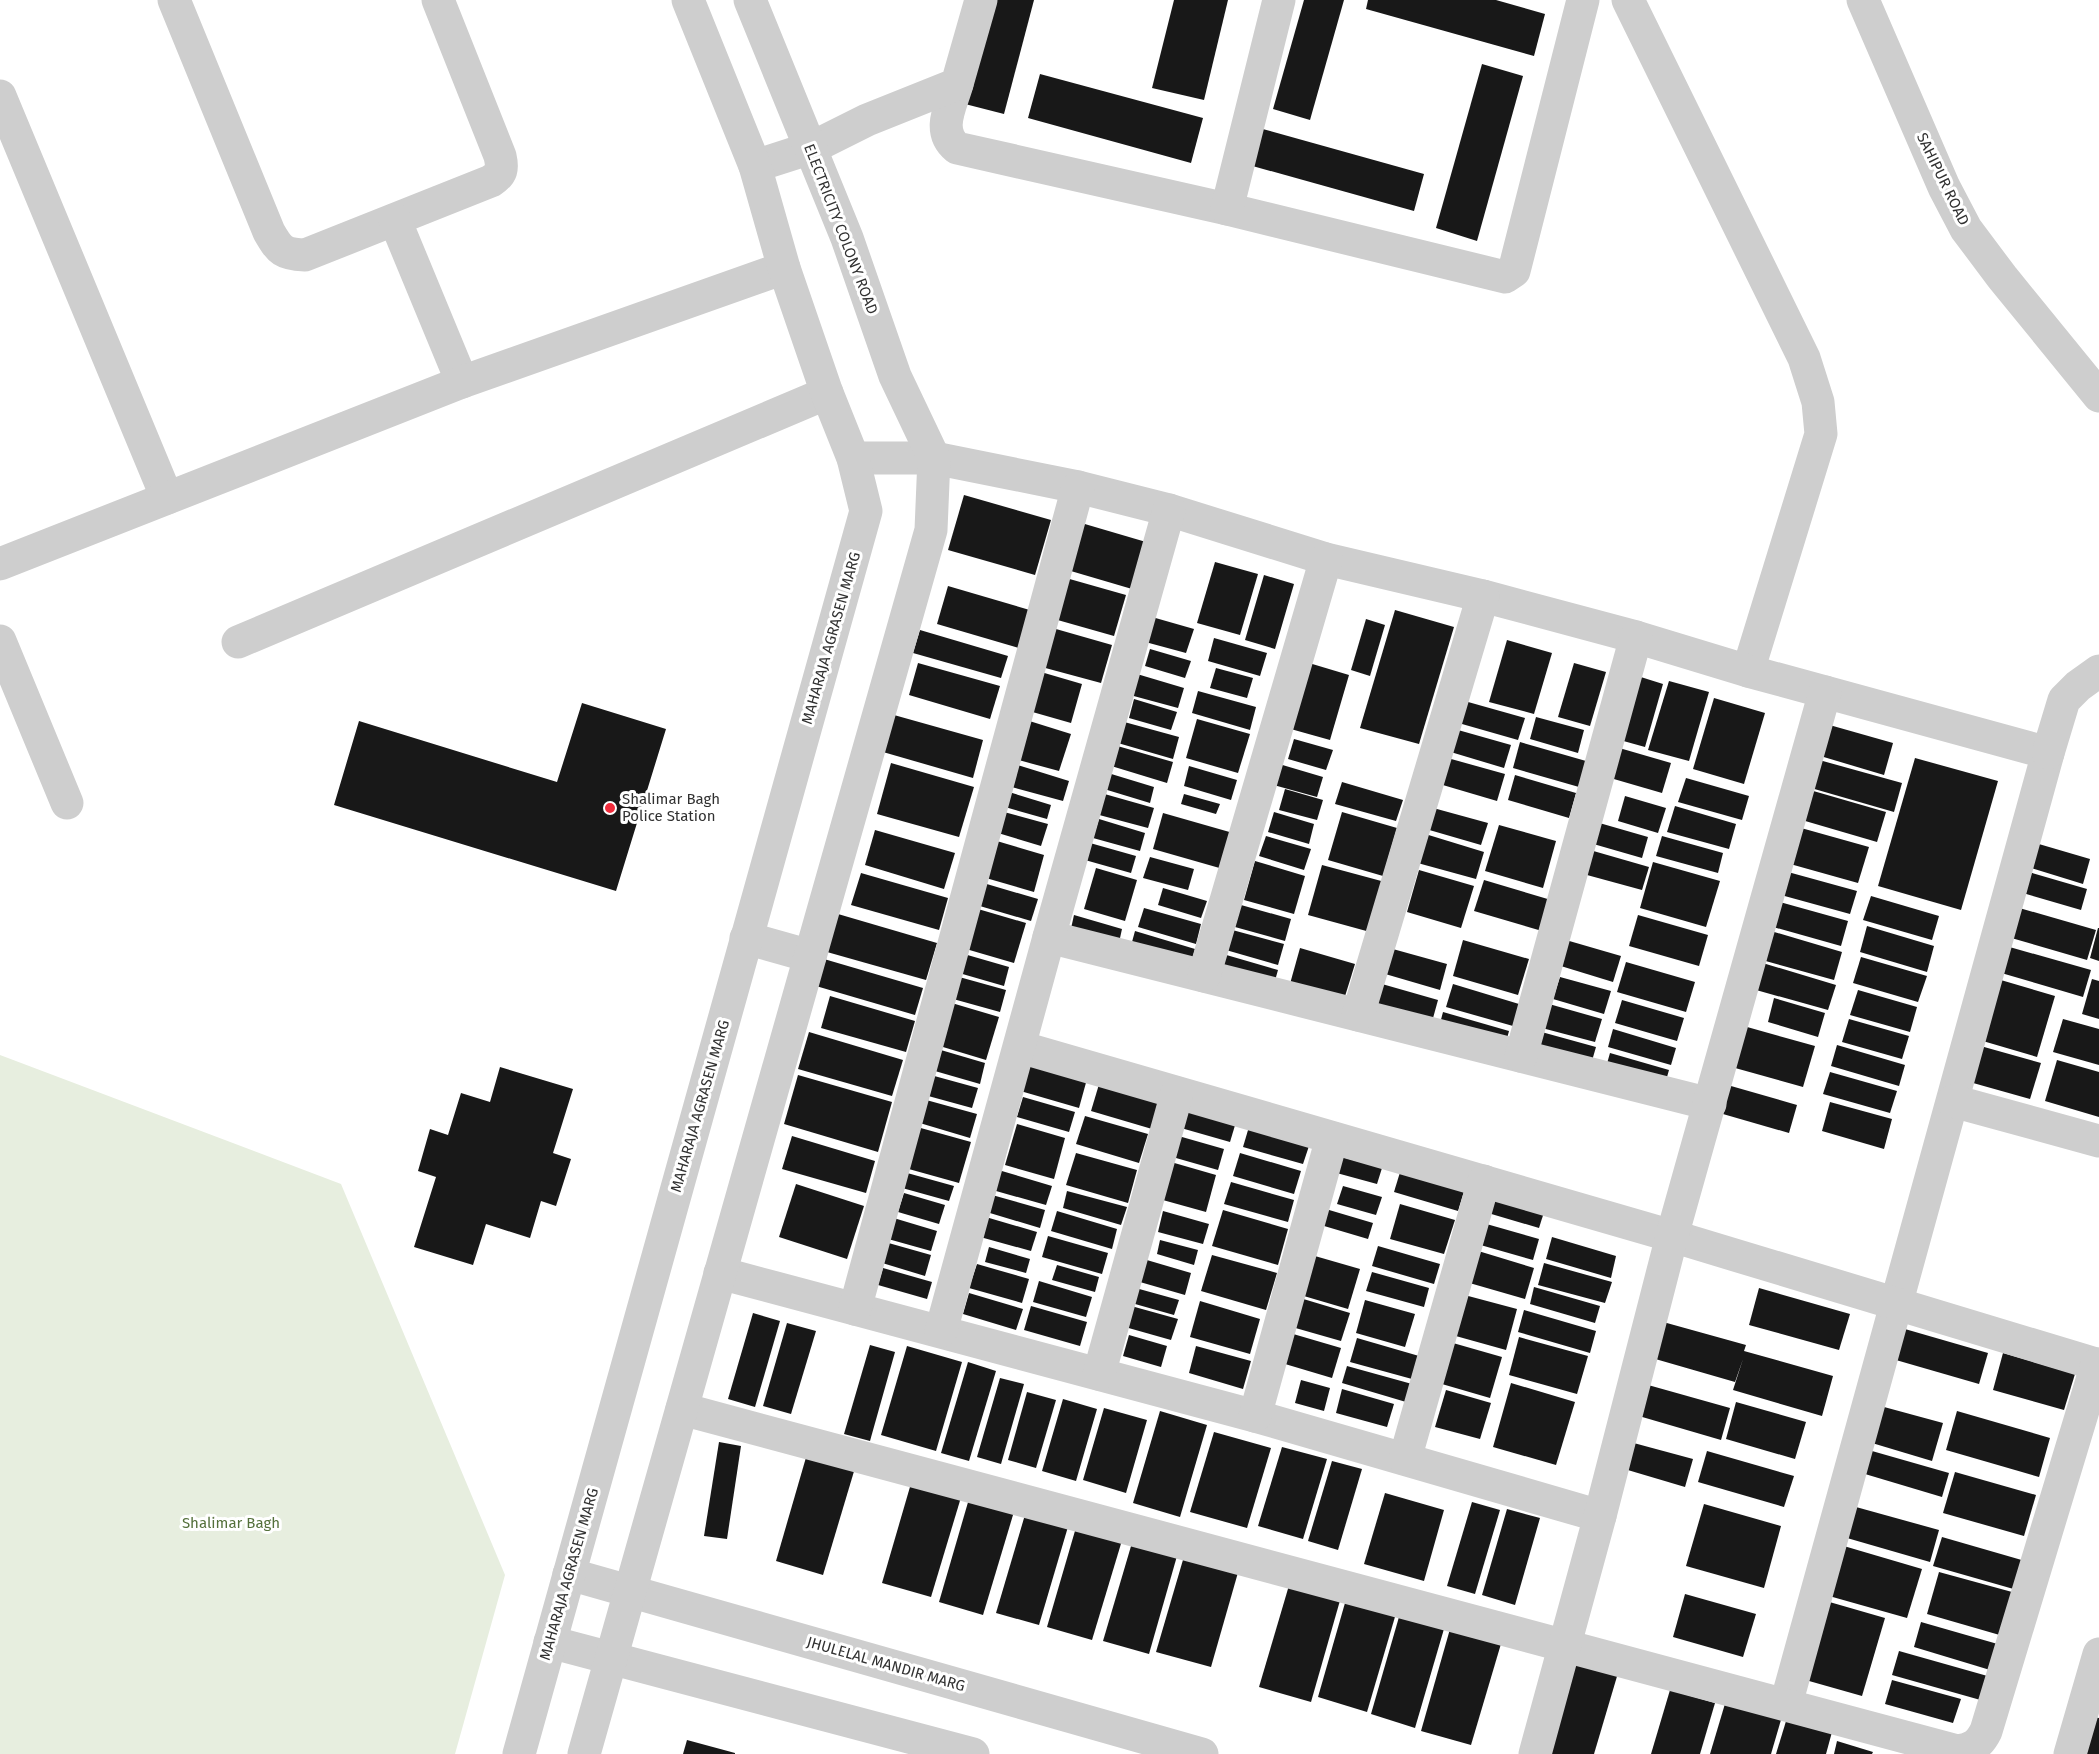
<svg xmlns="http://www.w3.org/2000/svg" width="2099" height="1754" font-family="'Fira Sans',sans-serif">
  <rect width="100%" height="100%" fill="#fff"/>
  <polygon fill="#e7eedf" points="0,1055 341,1184 505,1575 455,1754 0,1754"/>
  <g fill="#181818">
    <polygon points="992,0 1034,0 1004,114 965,104"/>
    <polygon points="1174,0 1228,0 1204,100 1152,88"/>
    <polygon points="1304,0 1344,0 1310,120 1273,109"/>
    <polygon points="1368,0 1496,0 1545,14 1534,56 1366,9"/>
    <polygon points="1482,64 1523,76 1477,241 1436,228"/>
    <polygon points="1040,74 1203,118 1191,163 1028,118"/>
    <polygon points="1259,128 1424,174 1414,211 1249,165"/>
    <polygon points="964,495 1051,520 1035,575 948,550"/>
    <polygon points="1078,522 1146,542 1132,589 1064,569"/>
    <polygon points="1215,562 1258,574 1240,635 1197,623"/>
    <polygon points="1264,575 1294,584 1275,649 1245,640"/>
    <polygon points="1059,576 1126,595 1114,636 1047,617"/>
    <polygon points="948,586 1033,611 1022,649 937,624"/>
    <polygon points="1395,610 1454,627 1419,744 1360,728"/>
    <polygon points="1145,615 1194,629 1186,653 1138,640"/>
    <polygon points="1366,619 1385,625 1370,676 1351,670"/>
    <polygon points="1049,627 1112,645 1101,683 1038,666"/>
    <polygon points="920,630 1008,656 1001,678 913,653"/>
    <polygon points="1214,638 1267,653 1260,676 1208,661"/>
    <polygon points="1507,640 1552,653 1534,714 1489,702"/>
    <polygon points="1150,649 1191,661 1185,678 1145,666"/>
    <polygon points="1299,660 1349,675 1330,740 1280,726"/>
    <polygon points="918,663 1000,686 990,719 909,695"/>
    <polygon points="1574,663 1606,672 1590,726 1558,717"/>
    <polygon points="1216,668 1253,678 1247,698 1210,688"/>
    <polygon points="1041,672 1082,684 1071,723 1029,711"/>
    <polygon points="1628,673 1663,684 1645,747 1609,737"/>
    <polygon points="1137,674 1184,688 1178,708 1130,695"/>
    <polygon points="1669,681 1709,692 1689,761 1648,750"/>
    <polygon points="1198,691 1256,707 1250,730 1192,713"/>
    <polygon points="1714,698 1765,713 1744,784 1693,769"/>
    <polygon points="1134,699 1177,712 1171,730 1129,718"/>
    <polygon points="1461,700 1525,718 1518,740 1455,722"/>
    <polygon points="582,703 666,729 616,891 334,805 359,721 557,782"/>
    <polygon points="894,715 983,740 973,778 883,752"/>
    <polygon points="1536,717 1584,730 1578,753 1530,739"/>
    <polygon points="1023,719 1071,734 1059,771 1011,758"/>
    <polygon points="1197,719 1250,734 1238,773 1186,758"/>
    <polygon points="1117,720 1179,737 1173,759 1111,741"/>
    <polygon points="1826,724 1893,743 1884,775 1817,755"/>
    <polygon points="1451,728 1511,745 1504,768 1444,750"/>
    <polygon points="1294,739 1333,750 1326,770 1288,759"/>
    <polygon points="1520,742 1586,761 1579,787 1513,768"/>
    <polygon points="1114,745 1173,762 1167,783 1108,765"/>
    <polygon points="1609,745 1671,763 1662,793 1600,775"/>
    <polygon points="1444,757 1505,774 1497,801 1436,783"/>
    <polygon points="1812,758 1902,783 1894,812 1804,786"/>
    <polygon points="1915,758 1998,781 1961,910 1878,886"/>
    <polygon points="1269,761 1323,777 1317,797 1263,782"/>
    <polygon points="891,763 974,787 959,837 877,814"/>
    <polygon points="1014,764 1069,781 1063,801 1008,786"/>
    <polygon points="1189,766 1237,780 1231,800 1184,786"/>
    <polygon points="1108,773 1154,787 1150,803 1104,789"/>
    <polygon points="1515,775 1576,793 1569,818 1508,800"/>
    <polygon points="1686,778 1749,796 1742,820 1678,802"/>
    <polygon points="1342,782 1403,800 1396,821 1335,804"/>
    <polygon points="1803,788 1886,812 1877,842 1795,818"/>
    <polygon points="1285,789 1323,800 1317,820 1279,810"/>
    <polygon points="1094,791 1154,808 1148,828 1088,812"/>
    <polygon points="1009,792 1051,805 1047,819 1005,807"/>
    <polygon points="1184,794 1220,804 1216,814 1181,804"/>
    <polygon points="1625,796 1666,808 1658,833 1618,821"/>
    <polygon points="1426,806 1488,823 1481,845 1419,827"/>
    <polygon points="1675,806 1736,824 1729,849 1667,832"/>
    <polygon points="1004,812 1048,824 1041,846 998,833"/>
    <polygon points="1274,812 1314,824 1309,844 1268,832"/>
    <polygon points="1342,812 1397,828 1383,876 1328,860"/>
    <polygon points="1163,813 1233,833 1223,869 1153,849"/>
    <polygon points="1099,819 1145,833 1140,851 1093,838"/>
    <polygon points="1589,820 1648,837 1642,858 1583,841"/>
    <polygon points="1499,825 1556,841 1543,888 1485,871"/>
    <polygon points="1794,826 1869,847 1858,883 1783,862"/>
    <polygon points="875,830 955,853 944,889 865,865"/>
    <polygon points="1422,833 1484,852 1476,879 1414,862"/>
    <polygon points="1266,836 1311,849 1304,870 1259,856"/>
    <polygon points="1662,836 1723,853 1718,873 1656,856"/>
    <polygon points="990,839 1044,855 1034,892 979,876"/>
    <polygon points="2029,841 2090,859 2083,884 2021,865"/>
    <polygon points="1090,843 1136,856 1131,873 1085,860"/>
    <polygon points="1583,848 1649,867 1642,890 1576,872"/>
    <polygon points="1150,857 1194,869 1188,890 1143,878"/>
    <polygon points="1255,861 1305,876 1294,914 1244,900"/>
    <polygon points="1653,862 1720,881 1706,927 1640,908"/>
    <polygon points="1322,865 1385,882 1370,932 1308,915"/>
    <polygon points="1096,868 1137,880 1125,921 1084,909"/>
    <polygon points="1419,870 1474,886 1461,928 1407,912"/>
    <polygon points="2022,870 2087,889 2081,910 2016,891"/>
    <polygon points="1788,872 1857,891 1850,914 1781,895"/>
    <polygon points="861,873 948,898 939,930 851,905"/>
    <polygon points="1484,880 1551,900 1542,931 1474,911"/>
    <polygon points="980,882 1038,899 1031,921 973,904"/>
    <polygon points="1163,888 1207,901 1201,918 1158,905"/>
    <polygon points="1871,896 1939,916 1932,940 1863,920"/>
    <polygon points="1773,900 1848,921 1841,946 1766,925"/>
    <polygon points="1241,905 1291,919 1285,941 1235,927"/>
    <polygon points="2009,905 2096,930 2087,960 2001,935"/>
    <polygon points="1144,908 1201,924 1196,944 1138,927"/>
    <polygon points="978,909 1026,923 1014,963 966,949"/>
    <polygon points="838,914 937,943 926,980 827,952"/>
    <polygon points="1074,915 1122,929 1118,947 1070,933"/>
    <polygon points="1638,915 1708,935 1699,966 1629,946"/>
    <polygon points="1867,926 1934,946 1927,972 1860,952"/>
    <polygon points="1225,928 1284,944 1278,965 1219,948"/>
    <polygon points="2098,928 2099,928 2099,961 2090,958"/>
    <polygon points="1135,931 1195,949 1189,971 1129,953"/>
    <polygon points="1771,931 1842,952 1834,980 1762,960"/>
    <polygon points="1559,938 1621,956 1613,982 1551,963"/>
    <polygon points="1463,940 1529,959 1518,995 1453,976"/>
    <polygon points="1999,944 2091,970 2083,997 1991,970"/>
    <polygon points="1382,946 1447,964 1440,990 1375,971"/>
    <polygon points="1300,948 1355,964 1342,1006 1288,991"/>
    <polygon points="964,954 1009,967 1004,986 959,973"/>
    <polygon points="1223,954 1278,970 1272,991 1216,975"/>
    <polygon points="1861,957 1927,976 1918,1002 1853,983"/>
    <polygon points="824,959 923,988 915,1015 816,986"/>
    <polygon points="1756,961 1836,985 1828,1010 1749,988"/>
    <polygon points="1626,962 1695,982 1686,1012 1617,992"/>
    <polygon points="952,975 1006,990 1000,1012 946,997"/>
    <polygon points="1560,977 1611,991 1604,1014 1553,999"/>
    <polygon points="1994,978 2055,996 2037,1057 1976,1039"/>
    <polygon points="2092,979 2099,981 2099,1019 2082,1014"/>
    <polygon points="1375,982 1438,1000 1430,1029 1366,1011"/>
    <polygon points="1453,984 1519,1004 1513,1026 1446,1007"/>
    <polygon points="1858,990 1917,1007 1910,1032 1850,1015"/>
    <polygon points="830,996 915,1021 906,1052 821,1028"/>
    <polygon points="1774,998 1825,1013 1818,1037 1768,1022"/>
    <polygon points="1622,1000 1684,1018 1677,1041 1615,1023"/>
    <polygon points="945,1001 999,1017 986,1060 933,1044"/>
    <polygon points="1549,1004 1602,1019 1595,1042 1542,1028"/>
    <polygon points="1443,1012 1509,1031 1504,1050 1438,1031"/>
    <polygon points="1849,1019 1909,1036 1902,1059 1842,1042"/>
    <polygon points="2063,1019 2099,1029 2099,1065 2053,1052"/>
    <polygon points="1740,1025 1815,1046 1803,1087 1728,1066"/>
    <polygon points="1613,1029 1676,1048 1671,1065 1608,1047"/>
    <polygon points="1538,1031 1596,1047 1589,1071 1531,1055"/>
    <polygon points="809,1032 903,1060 892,1096 798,1069"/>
    <polygon points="1837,1045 1905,1065 1899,1086 1831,1066"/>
    <polygon points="1977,1045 2041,1063 2030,1099 1966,1081"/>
    <polygon points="934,1048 985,1063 980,1084 928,1069"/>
    <polygon points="1610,1053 1669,1070 1663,1091 1604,1074"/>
    <polygon points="2057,1060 2099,1072 2099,1117 2045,1101"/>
    <polygon points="1026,1061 1087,1079 1079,1108 1017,1090"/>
    <polygon points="500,1067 573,1089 553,1153 571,1159 556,1206 541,1201 530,1238 486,1224 473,1265 414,1247 436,1177 418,1171 430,1129 448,1135 461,1093 490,1102"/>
    <polygon points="1830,1072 1897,1091 1890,1113 1823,1094"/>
    <polygon points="927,1074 978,1088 972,1108 921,1094"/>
    <polygon points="798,1075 892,1102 878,1152 784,1124"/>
    <polygon points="1100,1081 1160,1098 1152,1129 1091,1111"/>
    <polygon points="1724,1084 1797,1105 1789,1133 1716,1112"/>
    <polygon points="1023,1097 1075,1112 1069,1132 1017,1117"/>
    <polygon points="919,1098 977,1114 970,1138 913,1121"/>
    <polygon points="1830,1102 1892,1119 1884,1149 1822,1131"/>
    <polygon points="1179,1106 1236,1122 1230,1142 1174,1126"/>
    <polygon points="1085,1116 1148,1134 1139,1163 1076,1144"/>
    <polygon points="1251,1120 1312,1137 1303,1164 1243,1147"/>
    <polygon points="1017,1124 1065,1138 1054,1179 1005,1165"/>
    <polygon points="910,1125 971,1142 959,1183 898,1166"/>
    <polygon points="1175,1135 1224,1149 1218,1170 1169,1156"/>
    <polygon points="792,1136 875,1161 866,1193 782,1169"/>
    <polygon points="1076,1153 1137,1170 1128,1203 1066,1185"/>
    <polygon points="1240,1153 1301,1171 1294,1194 1233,1176"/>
    <polygon points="1338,1156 1382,1168 1377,1184 1333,1172"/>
    <polygon points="1164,1160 1216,1175 1206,1212 1152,1197"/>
    <polygon points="995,1169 1052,1186 1046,1205 989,1189"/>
    <polygon points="1401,1169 1465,1188 1458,1211 1394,1192"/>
    <polygon points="900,1171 954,1186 949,1201 895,1186"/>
    <polygon points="1231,1182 1294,1200 1288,1222 1224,1204"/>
    <polygon points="796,1184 864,1206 847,1259 779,1237"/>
    <polygon points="1343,1186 1382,1197 1376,1215 1337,1204"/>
    <polygon points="1067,1191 1127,1207 1121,1225 1063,1208"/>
    <polygon points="904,1193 945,1205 939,1224 898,1212"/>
    <polygon points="985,1193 1045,1210 1040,1228 980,1210"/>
    <polygon points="1494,1194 1545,1209 1539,1228 1488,1213"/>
    <polygon points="1400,1204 1455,1220 1444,1254 1390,1239"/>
    <polygon points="1319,1207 1373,1223 1368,1239 1314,1223"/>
    <polygon points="1223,1210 1288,1229 1278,1265 1212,1246"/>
    <polygon points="1057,1211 1117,1229 1112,1249 1051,1231"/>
    <polygon points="1163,1211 1209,1224 1203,1244 1158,1232"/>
    <polygon points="979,1215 1037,1232 1031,1251 973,1235"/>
    <polygon points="887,1216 937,1231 931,1251 881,1237"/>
    <polygon points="1483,1223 1539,1239 1533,1260 1477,1244"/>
    <polygon points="1048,1236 1108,1253 1102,1274 1042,1257"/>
    <polygon points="1552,1237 1616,1256 1611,1278 1546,1259"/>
    <polygon points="1160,1240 1198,1250 1194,1265 1157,1254"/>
    <polygon points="885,1242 931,1255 925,1276 879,1262"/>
    <polygon points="1378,1246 1440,1264 1434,1284 1372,1266"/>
    <polygon points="989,1247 1030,1259 1026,1273 985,1262"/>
    <polygon points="1475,1250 1534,1268 1525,1299 1466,1282"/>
    <polygon points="1308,1254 1360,1269 1348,1309 1297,1294"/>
    <polygon points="1212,1255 1277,1273 1266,1310 1201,1291"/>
    <polygon points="1140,1258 1191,1273 1185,1295 1133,1280"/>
    <polygon points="1544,1263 1612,1282 1605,1303 1538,1285"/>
    <polygon points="977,1264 1029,1279 1022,1303 969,1288"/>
    <polygon points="1057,1265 1099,1277 1095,1292 1052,1280"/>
    <polygon points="883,1268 932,1282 927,1299 878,1285"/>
    <polygon points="1372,1272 1429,1288 1424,1307 1366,1291"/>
    <polygon points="1039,1281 1092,1297 1086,1317 1033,1302"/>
    <polygon points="1132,1287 1179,1300 1174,1315 1128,1302"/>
    <polygon points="1534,1287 1600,1306 1595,1323 1530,1304"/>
    <polygon points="1759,1288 1850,1314 1839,1350 1749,1325"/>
    <polygon points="969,1293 1023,1309 1016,1330 963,1314"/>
    <polygon points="1457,1293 1517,1309 1506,1350 1445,1333"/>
    <polygon points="1300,1298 1350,1313 1341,1341 1292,1327"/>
    <polygon points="1365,1300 1415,1314 1405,1347 1356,1333"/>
    <polygon points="1200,1301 1260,1319 1250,1354 1190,1337"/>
    <polygon points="1124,1304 1178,1319 1171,1340 1118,1325"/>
    <polygon points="1031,1306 1087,1322 1080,1346 1024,1330"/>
    <polygon points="1524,1310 1596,1331 1590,1353 1518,1332"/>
    <polygon points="753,1313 780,1321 755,1407 728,1399"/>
    <polygon points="1656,1320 1746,1345 1744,1351 1833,1376 1822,1416 1733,1390 1743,1359 1735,1382 1645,1356"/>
    <polygon points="787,1323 816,1331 791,1414 763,1406"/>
    <polygon points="1898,1327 1988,1353 1979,1384 1889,1358"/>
    <polygon points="1283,1331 1341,1348 1332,1378 1275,1361"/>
    <polygon points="1129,1335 1167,1346 1161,1367 1123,1356"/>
    <polygon points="1519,1337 1588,1356 1577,1394 1509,1375"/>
    <polygon points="1357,1338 1419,1356 1412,1379 1350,1362"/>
    <polygon points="1446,1341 1502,1357 1490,1398 1435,1382"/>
    <polygon points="870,1345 895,1352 870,1441 844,1434"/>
    <polygon points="907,1346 962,1362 936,1451 881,1435"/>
    <polygon points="1196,1346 1251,1361 1243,1389 1189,1373"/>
    <polygon points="2003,1353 2075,1374 2064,1410 1993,1390"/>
    <polygon points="968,1362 996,1371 969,1461 941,1453"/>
    <polygon points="1347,1366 1412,1384 1406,1402 1342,1383"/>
    <polygon points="1000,1378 1024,1384 1001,1464 977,1457"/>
    <polygon points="1301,1380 1330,1388 1324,1411 1295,1403"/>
    <polygon points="1511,1383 1575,1402 1556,1465 1493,1447"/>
    <polygon points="1641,1383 1730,1408 1721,1440 1632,1414"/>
    <polygon points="1342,1389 1394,1404 1387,1427 1336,1413"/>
    <polygon points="1446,1390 1491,1403 1480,1439 1435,1427"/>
    <polygon points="1027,1392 1056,1400 1036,1468 1008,1460"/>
    <polygon points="1063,1399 1097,1409 1076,1481 1042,1471"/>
    <polygon points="1736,1402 1806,1422 1795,1459 1726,1439"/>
    <polygon points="1873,1404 1943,1423 1932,1461 1862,1440"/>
    <polygon points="1104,1408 1147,1420 1126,1493 1083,1480"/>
    <polygon points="1160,1411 1207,1425 1180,1517 1133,1503"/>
    <polygon points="1957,1411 2050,1438 2039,1477 1946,1450"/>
    <polygon points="1214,1432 1271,1448 1247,1528 1190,1512"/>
    <polygon points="719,1442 741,1446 727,1539 704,1536"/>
    <polygon points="1630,1442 1693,1459 1685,1487 1621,1468"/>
    <polygon points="1282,1447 1327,1459 1303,1539 1258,1526"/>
    <polygon points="1707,1451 1794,1476 1784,1507 1698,1482"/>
    <polygon points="1872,1451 1949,1473 1942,1497 1865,1474"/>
    <polygon points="807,1454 855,1468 823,1575 776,1561"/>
    <polygon points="1332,1461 1362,1469 1338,1550 1308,1541"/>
    <polygon points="1955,1472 2036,1495 2024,1536 1943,1513"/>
    <polygon points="912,1480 962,1494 931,1597 882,1583"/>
    <polygon points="971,1492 1016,1505 983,1615 939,1602"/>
    <polygon points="1385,1493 1444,1510 1424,1581 1364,1564"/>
    <polygon points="1472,1502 1500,1510 1475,1594 1447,1586"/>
    <polygon points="1704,1504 1781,1526 1764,1588 1686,1566"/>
    <polygon points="1856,1507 1939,1530 1930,1562 1847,1538"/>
    <polygon points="1027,1508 1070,1520 1039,1625 996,1613"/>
    <polygon points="1507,1509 1540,1518 1515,1605 1482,1595"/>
    <polygon points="1077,1524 1123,1537 1092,1640 1047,1627"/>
    <polygon points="1134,1536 1179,1549 1149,1654 1103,1641"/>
    <polygon points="1942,1537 2032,1563 2024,1592 1933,1566"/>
    <polygon points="1837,1544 1922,1569 1907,1618 1822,1594"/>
    <polygon points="1185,1553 1239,1569 1211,1667 1156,1652"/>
    <polygon points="1939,1572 2023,1595 2010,1638 1927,1614"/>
    <polygon points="1290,1582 1341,1597 1311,1702 1259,1687"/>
    <polygon points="1685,1594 1756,1614 1743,1657 1673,1637"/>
    <polygon points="1347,1596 1397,1610 1367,1712 1318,1697"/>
    <polygon points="1826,1601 1885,1618 1862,1696 1802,1679"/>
    <polygon points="1401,1610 1446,1622 1415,1728 1371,1714"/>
    <polygon points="1452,1622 1503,1637 1471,1745 1421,1731"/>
    <polygon points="1921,1622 2008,1647 2000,1673 1914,1647"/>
    <polygon points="1899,1651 1991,1677 1984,1701 1892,1675"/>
    <polygon points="1569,1659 1618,1673 1594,1754 1541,1754"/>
    <polygon points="1892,1680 1961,1699 1953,1723 1885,1704"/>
    <polygon points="1670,1690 1715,1703 1700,1754 1651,1754"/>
    <polygon points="1727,1697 1783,1713 1771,1754 1710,1754"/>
    <polygon points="1790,1708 1835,1721 1826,1754 1776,1754"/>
    <polygon points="2094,1717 2099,1718 2099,1754 2083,1754"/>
    <polygon points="687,1740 735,1753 735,1754 683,1754"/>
    <polygon points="1837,1741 1873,1752 1872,1754 1834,1754"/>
  </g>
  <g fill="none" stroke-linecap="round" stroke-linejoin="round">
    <g stroke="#cecece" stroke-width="33">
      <path d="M174 0 269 232C280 251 283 254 305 255L491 181C502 174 503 169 500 156L438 0"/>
      <polyline points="1628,0 1804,358 1818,402 1821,434 1748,671"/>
      <polyline points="1863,0 1944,187 1966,229 2002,277 2099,396"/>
      <path d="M957 84C951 106 936 131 957 148L1227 209 1505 277 1514 271 1583 0"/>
      <polyline points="0,96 167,498"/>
      <polyline points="755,166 811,148 867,120 957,84 981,0"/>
      <polyline points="1227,209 1279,0"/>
      <polyline points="395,220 462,382"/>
      <polyline points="853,458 934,458 1078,487 1169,510 1326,559 1483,596 1636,637 1748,671 2048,753 1786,1704"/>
      <polyline points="0,564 462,382 784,268"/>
      <polyline points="0,641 67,803"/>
      <polyline points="238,642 827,393"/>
      <polyline points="2048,753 2064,700 2078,686 2099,671"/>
      <polyline points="1049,937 1710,1104"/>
      <polyline points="746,938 810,956"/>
      <polyline points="1204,976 1326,559"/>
      <polyline points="1358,1015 1483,596"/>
      <polyline points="1020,1047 1672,1236 2099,1365"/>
      <polyline points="1521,1056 1636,637"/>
      <polyline points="1953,1101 2099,1141"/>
      <polyline points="720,1273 1255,1416 1600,1516"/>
      <polyline points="855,1309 1078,487"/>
      <polyline points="941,1331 1049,937 1169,510"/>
      <polyline points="1099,1374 1177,1093"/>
      <path d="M682 1409 1957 1751C1972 1749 1979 1745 1986 1731L2097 1364"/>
      <polyline points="1255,1416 1332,1138"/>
      <polyline points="1405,1459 1484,1181"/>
      <polyline points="569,1574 1202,1754"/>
      <polyline points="550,1642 973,1754"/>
      <polyline points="519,1754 866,511 853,458 827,393 784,268 755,166 688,0"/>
      <polyline points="584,1754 931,530 934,458 895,376 847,238 750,0"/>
      <polyline points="1535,1754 1600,1516 1672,1236 1825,692"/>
      <polyline points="2070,1754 2099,1654"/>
    </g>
  </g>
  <circle fill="#f02b3b" stroke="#fff" stroke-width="2" cx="610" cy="808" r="6"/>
  <g text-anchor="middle" stroke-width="6" stroke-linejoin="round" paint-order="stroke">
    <g font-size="15" fill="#313131" stroke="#fff">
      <text transform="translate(1943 179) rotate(64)" y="5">SAHIPUR ROAD</text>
      <text transform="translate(841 229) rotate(69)" y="5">ELECTRICITY COLONY ROAD</text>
      <text transform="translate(831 638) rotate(-74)" y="5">MAHARAJA AGRASEN MARG</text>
      <text transform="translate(700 1106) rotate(-74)" y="5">MAHARAJA AGRASEN MARG</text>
      <text transform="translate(569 1574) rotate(-74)" y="5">MAHARAJA AGRASEN MARG</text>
      <text transform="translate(886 1664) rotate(16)" y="5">JHULELAL MANDIR MARG</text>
    </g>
    <g font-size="15" fill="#313131" stroke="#fff" text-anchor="start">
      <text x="622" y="804">Shalimar Bagh<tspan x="622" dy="17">Police Station</tspan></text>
    </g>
    <g font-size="15" fill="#54703b" stroke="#fff">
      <text x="231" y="1528">Shalimar Bagh</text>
    </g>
  </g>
</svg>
